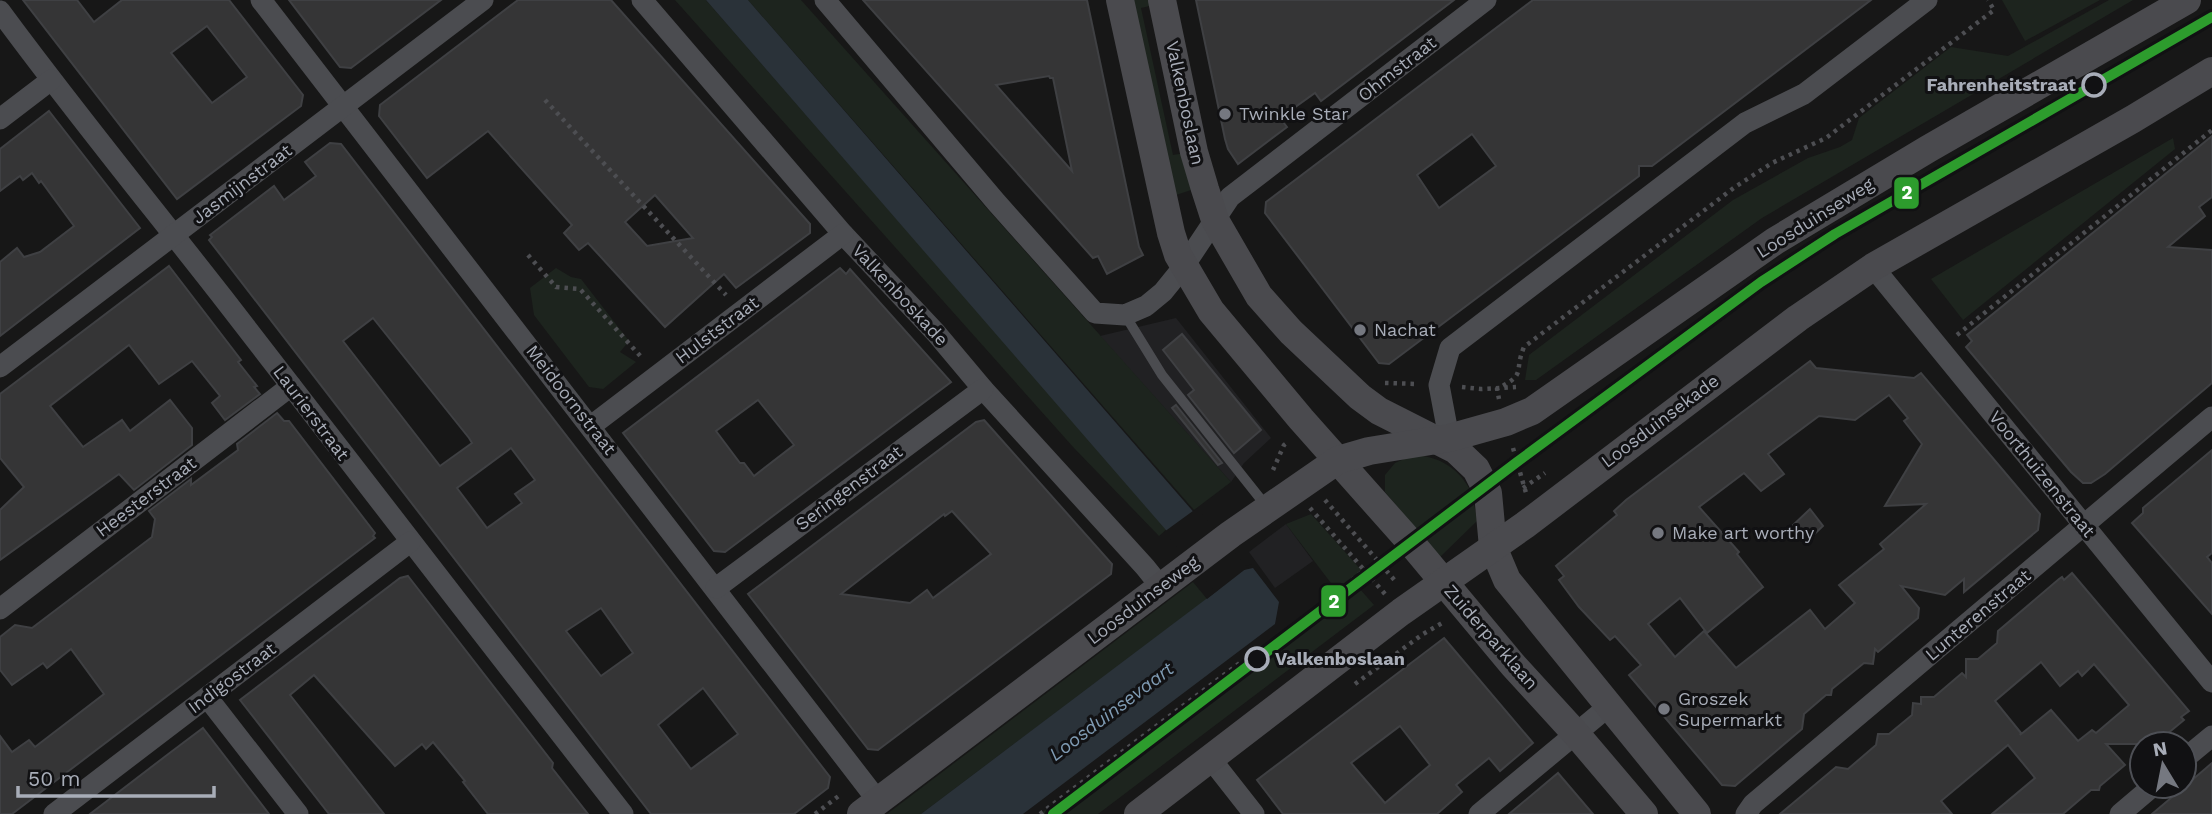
<svg xmlns="http://www.w3.org/2000/svg" width="2212" height="814" font-family="'Work Sans',sans-serif">
  <rect width="100%" height="100%" fill="#171717"/>
  <g fill="#212123">
    <polygon points="1176,318 1271,438 1244,463 1231,482 1100,336"/>
    <polygon points="1286,524 1313,561 1275,588 1249,552"/>
  </g>
  <g fill="#1d241e">
    <polygon points="675,0 706,0 1167,529 1159,536 1074,448"/>
    <polygon points="748,0 801,0 1231,482 1194,510"/>
    <polygon points="1130,0 1152,0 1154,5 1141,8 1173,155 1185,153 1194,189 1173,196"/>
    <polygon points="2002,0 2100,0 2025,41"/>
    <polygon points="2109,0 2133,0 1762,218 1536,380 1525,380 1529,355 1733,200 1808,158 1840,147 1852,140 1859,118 1951,47 2008,56"/>
    <polygon points="2173,138 2175,149 1963,320 1931,279"/>
    <polygon points="556,268 571,277 581,279 629,341 620,352 636,362 603,389 589,387 534,315 530,288"/>
    <path d="M1413 455C1437 456 1456 466 1469 488 1474 496 1475 511 1477 521L1440 557 1385 492V475L1395 463Z"/>
    <polygon points="1311,514 1362,571 1352,580 1374,605 1098,814 1040,814 1337,591 1286,524"/>
    <polygon points="1193,582 1207,599 921,814 887,814"/>
  </g>
  <polygon fill="#2a3239" points="706,0 748,0 1244,570 1253,568 1279,602 1275,624 1023,814 921,814 1218,590"/>
  <polygon fill="#171717" points="1197,508 1246,566 1252,564 1207,599 1205,596 1213,589 1164,532"/>
  <g fill="#353536" stroke="#3f4043" stroke-width="2" fill-rule="evenodd">
    <path d="M23 0H77L94 22 122 0H229L303 95 301 106 177 199ZM207 26 247 77 212 103 171 53Z"/>
    <polygon points="289,0 441,0 351,68 340,67"/>
    <path d="M518 0H611L810 224V233L736 288 724 274 665 327 588 243 579 250 564 233 572 225 488 131 427 178 379 116 380 105ZM655 195 693 238 647 246 625 222Z"/>
    <path d="M863 0H1087L1139 247 1143 255 1107 274 1098 256 1093 258ZM1049 76 1050 78H1053L1072 171 996 85Z"/>
    <polygon points="1196,0 1454,0 1321,101 1315,93 1280,118 1287,127 1238,164 1228,149 1225,139"/>
    <path d="M1533 0H1871L1652 166H1639V176L1389 364 1379 363 1265 213 1266 202ZM1472 134 1496 166 1439 208 1417 175Z"/>
    <polygon points="49,111 140,228 0,336 0,262 17,248 24,257 40,252 74,226 41,181 39,183 32,173 23,180 20,176 0,191 0,149"/>
    <polygon points="2212,136 2212,197 2199,207 2205,216 2168,247 2212,250 2212,383 2105,474 2091,483 2083,483 2071,472 1966,347 1972,341 1967,335"/>
    <path d="M330 143 341 144 830 777 828 788 794 814H651L209 240 212 237 210 235 274 186 284 200 316 176 305 162ZM373 318 469 438 472 443 440 466 343 341ZM511 448 535 480 515 494 522 503 487 528 457 488ZM601 608 633 653 601 676 566 631ZM703 688 738 734 691 769 658 725Z"/>
    <polygon points="169,266 241,360 238,362 257,386 254,387 260,394 225,420 212,403 220,396 192,361 159,384 129,345 50,406 83,447 122,420 130,431 170,400 192,428 192,445 134,490 119,474 0,560 0,510 24,487 0,458 0,394"/>
    <path d="M840 268 846 274 850 269 951 382 725 552 714 551 623 433ZM758 400 794 445 754 476 744 463H740L716 431Z"/>
    <polygon points="1182,334 1261,430 1234,453 1188,395 1194,390 1163,350"/>
    <path d="M1810 361 1816 368 1914 378 1921 373 2040 514 2038 530 1964 592V579L1945 595 1901 586 1919 608 1918 618 1878 652 1875 649 1873 664 1864 663 1832 689 1831 695H1826L1804 714 1802 729 1735 786 1722 785 1629 675 1641 665 1615 636 1610 640 1579 607 1559 580 1564 576 1556 566 1617 515 1614 511 1626 500ZM1889 395 1908 418 1904 421 1922 444 1885 506 1926 504 1880 544 1884 549 1839 585 1855 603 1825 629 1810 610 1736 668 1704 631 1675 657 1648 624 1680 598 1707 633 1763 587 1737 554 1739 552 1699 507 1744 473 1761 491 1784 474 1768 454 1819 416 1855 420Z"/>
    <polygon points="1176,405 1222,463 1218,465 1172,408"/>
    <polygon points="277,413 284,421 289,421 375,533 373,536 375,538 12,814 0,814 0,736 12,752 29,740 35,747 104,694 71,649 47,668 43,663 12,685 0,670 0,637 15,625 32,628 152,537 155,519 149,511 191,479 191,485 238,450 237,444"/>
    <path d="M984 420 1112 564 1111 574 878 750 868 749 748 594 976 422ZM952 511 991 554 933 598 927 590 910 603 841 594 944 514 945 516Z"/>
    <polygon points="2212,450 2212,553 2207,557 2212,563 2212,614 2132,523 2143,513 2143,508"/>
    <polygon points="1810,509 1823,526 1805,543 1791,527"/>
    <path d="M2072 573 2189 711 2181 717 2184 720 2155 744H2106L2125 765 2100 786 2099 790H2091L2063 814H1992L2035 778 2008 745 1941 801 1952 814H1780L1836 767 1848 769 1876 745 1878 734H1889L1912 715 1913 703 1921 704V697H1934L1962 673 1966 677V659H1978L1997 643 1998 631 2059 579 2062 577 2064 580ZM2041 662 2060 686 2078 671 2082 676 2094 664 2129 705 2096 733 2092 730 2078 741 2051 710 2020 735 2021 733 1995 701Z"/>
    <polygon points="408,576 553,763 552,768 588,814 488,814 463,782 465,781 433,742 426,749 422,744 395,766 314,675 290,695 384,814 329,814 240,700 400,578"/>
    <path d="M1444 638 1533 743 1500 771 1489 758 1456 785 1462 792 1437 814H1283L1257 780ZM1400 726 1430 765 1385 803 1351 763Z"/>
    <polygon points="203,728 269,814 90,814 167,755"/>
    <polygon points="2212,763 2212,814 2152,814 2184,787"/>
    <polygon points="1558,773 1593,814 1509,814"/>
  </g>
  <g fill="none" stroke-linecap="round" stroke-linejoin="round">
    <g stroke="#4d4e52" stroke-width="4.5" stroke-dasharray="3.5 5" stroke-linecap="butt">
      <polyline points="545,100 726,295"/>
      <polyline points="528,255 556,287 580,289 643,359"/>
      <polyline points="1957,335 2212,130"/>
      <polyline points="1385,383 1418,384"/>
      <polyline points="1462,387 1481,389 1516,387"/>
      <path d="M1499 399 1497 389C1528 373 1513 373 1524 347L1735 187 1772 163 1826 138 1994 10 1988 0"/>
      <polyline points="1513,448 1526,493"/>
      <polyline points="1273,470 1284,445 1288,442"/>
      <polyline points="1523,488 1545,473"/>
      <polyline points="1325,500 1397,583"/>
      <polyline points="1310,508 1385,594"/>
      <polyline points="1352,580 1366,569"/>
      <polyline points="1355,684 1423,634 1442,623"/>
      <polyline points="815,814 840,795"/>
      <polyline points="1040,814 1241,662"/>
    </g>
    <polyline stroke="#4b4c50" stroke-width="10" points="1125,315 1162,375 1267,507"/>
    <g stroke="#4b4c50" stroke-width="21">
      <polyline points="261,0 878,801"/>
      <polyline points="642,0 843,234 936,333 983,389 1145,567 1161,587"/>
      <polyline points="825,0 996,202 1095,313 1125,315 1146,306 1163,292 1184,266 1230,197 1486,0"/>
      <path d="M0 11C72 109 149 203 224 299 357 471 489 643 623 814"/>
      <polyline points="0,119 51,80"/>
      <polyline points="1873,267 2212,682"/>
      <polyline points="0,367 483,0"/>
      <polyline points="591,426 843,234"/>
      <polyline points="1449,438 1439,385 1450,348 1745,123 1804,94 1927,0"/>
      <polyline points="716,588 983,389"/>
      <polyline points="0,609 291,386"/>
      <polyline points="207,697 298,814"/>
      <polyline points="1210,758 1254,814"/>
      <polyline points="2184,759 2212,736"/>
      <polyline points="54,814 410,542"/>
      <polyline points="1479,814 1609,706"/>
      <polyline points="1746,814 1753,804 2212,417"/>
      <polyline points="2120,814 2153,786"/>
    </g>
    <g stroke="#4a4a4e" stroke-width="28">
      <polyline points="1120,0 1171,233 1178,255 1211,311 1301,419 1412,544 1513,665 1577,735 1644,814"/>
      <polyline points="1162,0 1194,152 1205,189 1215,220 1259,296 1291,332 1360,397 1379,411 1456,450 1476,469 1488,493 1493,547 1507,580 1697,814"/>
      <polyline points="861,814 1231,534 1338,460 1369,451 1449,438 1506,422 1532,411 1775,241 1928,149 2187,0"/>
      <polyline points="1138,814 1401,612 1525,525 1798,318 1873,267 2133,119 2212,71"/>
    </g>
    <defs>
      <polyline id="tram-1" points="1053,814 1517,462 1761,282 1835,234 2212,17"/>
    </defs>
    <use href="#tram-1" stroke="#111113" stroke-width="16"/>
    <use href="#tram-1" stroke="#2d9c2d" stroke-width="10"/>
  </g>
  <g fill="#111113" stroke="#a8adb8" stroke-width="3.5">
    <circle cx="2094" cy="85" r="11"/>
    <circle cx="1257" cy="659" r="11"/>
  </g>
  <g fill="#757880" stroke="#111113" stroke-width="2.5">
    <circle cx="1225" cy="114" r="7"/>
    <circle cx="1360" cy="330" r="7"/>
    <circle cx="1658" cy="533" r="7"/>
    <circle cx="1664" cy="709" r="7"/>
  </g>
  <g text-anchor="middle" stroke-width="6" stroke-linejoin="round" paint-order="stroke">
    <g font-size="18" fill="#a8adb8" stroke="#111113">
      <text transform="translate(1397 69) rotate(-38)" y="6">Ohmstraat</text>
      <text transform="translate(1185 103) rotate(78)" y="6">Valkenboslaan</text>
      <text transform="translate(242 184) rotate(-37)" y="6">Jasmijnstraat</text>
      <text transform="translate(1815 218) rotate(-32)" y="6">Loosduinseweg</text>
      <text transform="translate(900 295) rotate(47)" y="6">Valkenboskade</text>
      <text transform="translate(717 330) rotate(-37)" y="6">Hulststraat</text>
      <text transform="translate(571 400) rotate(52)" y="6">Meidoornstraat</text>
      <text transform="translate(311 413) rotate(53)" y="6">Laurierstraat</text>
      <text transform="translate(1660 421) rotate(-37)" y="6">Loosduinsekade</text>
      <text transform="translate(2042 474) rotate(51)" y="6">Voorthuizenstraat</text>
      <text transform="translate(849 488) rotate(-37)" y="6">Seringenstraat</text>
      <text transform="translate(146 497) rotate(-37)" y="6">Heesterstraat</text>
      <text transform="translate(1143 600) rotate(-37)" y="6">Loosduinseweg</text>
      <text transform="translate(1978 615) rotate(-40)" y="6">Lunterenstraat</text>
      <text transform="translate(1491 637) rotate(49)" y="6">Zuiderparklaan</text>
      <text transform="translate(232 678) rotate(-37)" y="6">Indigostraat</text>
    </g>
    <g font-size="18" font-weight="bold" fill="#a8adb8" stroke="#111113" text-anchor="end">
      <text x="2076" y="91">Fahrenheitstraat</text>
      <text x="1275" y="665" text-anchor="start">Valkenboslaan</text>
    </g>
    <g font-size="18" fill="#a8adb8" stroke="#111113" text-anchor="start">
      <text x="1239" y="120">Twinkle Star</text>
      <text x="1374" y="336">Nachat</text>
      <text x="1672" y="539">Make art worthy</text>
      <text x="1678" y="705">Groszek<tspan x="1678" dy="21">Supermarkt</tspan></text>
    </g>
    <g font-size="19" font-style="italic" fill="#7f9bb3" stroke="#111113">
      <text transform="translate(1111 711) rotate(-37)" y="7">Loosduinsevaart</text>
    </g>
  </g>
  <g stroke="#111113" stroke-width="2.5">
    <rect x="1893" y="176" width="27" height="34" rx="7" fill="#2d9c2d"/>
    <rect x="1320" y="584" width="27" height="34" rx="7" fill="#2d9c2d"/>
  </g>
  <g font-size="19" text-anchor="middle" font-weight="bold" fill="#fff">
    <text x="1907" y="199">2</text>
    <text x="1334" y="608">2</text>
  </g>
  <g transform="translate(2163 765) rotate(350)"><circle r="33" fill="#111113" stroke="#4d4f55" stroke-width="2"/>
  <path d="M0-5L12 26L0 18L-12 26Z" fill="#757880"/>
  <text y="-10" font-size="19" font-weight="bold" text-anchor="middle" fill="#a8adb8">N</text>
  </g>
  <path d="M18 786v10h196v-10" fill="none" stroke="#a8adb8" stroke-width="3.5"/>
  <text x="28" y="786" font-size="21" fill="#a8adb8" stroke="#111113" stroke-width="5" paint-order="stroke">50 m</text>
</svg>
